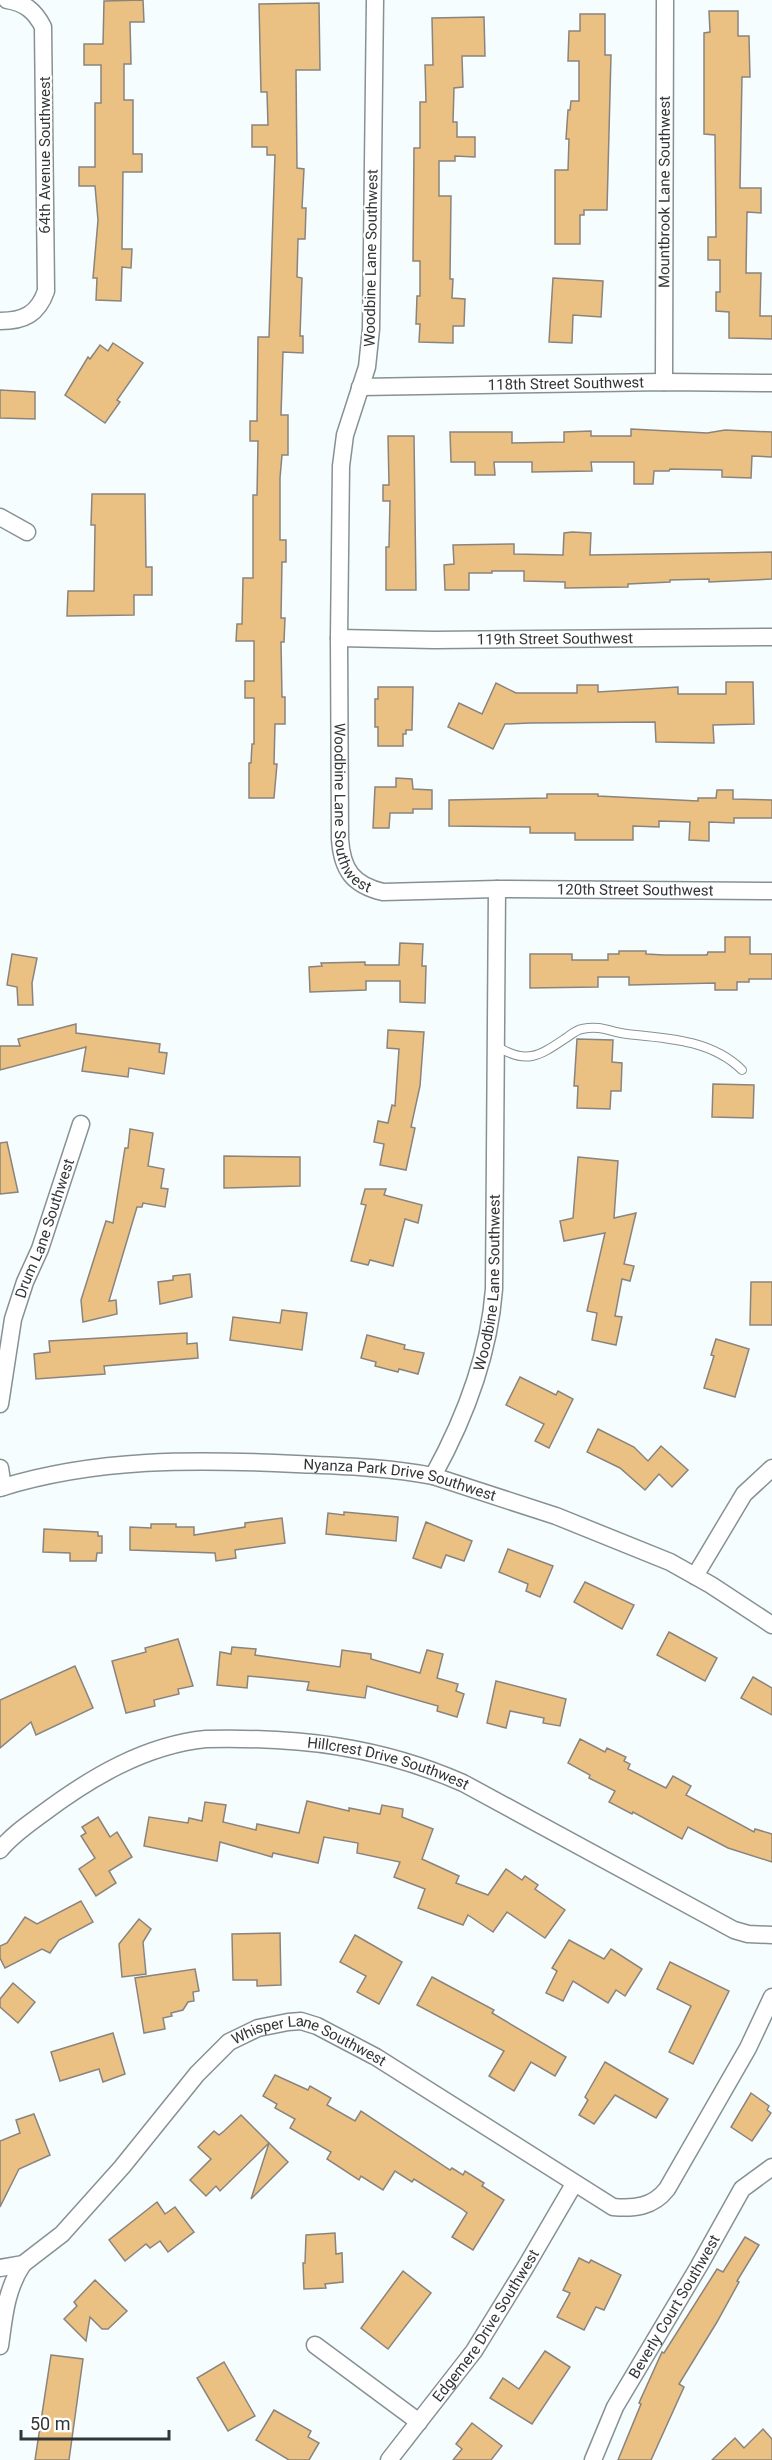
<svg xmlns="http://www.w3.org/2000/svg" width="772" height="2460" font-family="Roboto,sans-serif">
  <rect width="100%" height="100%" fill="#f6fdff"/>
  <g fill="#ebc083" stroke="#8a847d" stroke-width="1.5">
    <polygon points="143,0 144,22 130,22 131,64 124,64 124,100 133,100 133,154 142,154 142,172 123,172 122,249 132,249 131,268 122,267 121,301 96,300 97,278 93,278 98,220 95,186 79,186 79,167 95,167 95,103 101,103 101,65 84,65 84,44 103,44 104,1"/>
    <polygon points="319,3 320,70 296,70 297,168 304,169 302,208 306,208 305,239 298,239 297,277 302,278 300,336 303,336 303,353 283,352 281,415 288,415 288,455 282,455 280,478 280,540 286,540 286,562 282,562 281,618 285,618 284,642 281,642 282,697 285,697 285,724 275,724 274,764 277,764 274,798 249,798 249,763 251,763 252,744 254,744 254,698 245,698 245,681 254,681 254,641 236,641 237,624 242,624 243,578 253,578 253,495 257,495 258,441 250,441 250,421 257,421 258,337 269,337 275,155 267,155 267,147 252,147 252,125 268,125 267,92 261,92 259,4"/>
    <polygon points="709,11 738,11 738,36 749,36 750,77 742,77 740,188 761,188 761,213 747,212 746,273 761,273 760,316 772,316 772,339 729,338 729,312 716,311 716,292 720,292 720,260 708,260 708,237 716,237 715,135 704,134 704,33 710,32"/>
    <polygon points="580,14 605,14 605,55 611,55 607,210 584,210 584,215 580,215 580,244 555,244 555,170 568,170 569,139 566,139 568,110 570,110 571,101 579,101 579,61 568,61 569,31 580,31"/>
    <polygon points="484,17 485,56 462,56 463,87 454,88 453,122 457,122 457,137 475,137 475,157 455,156 455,161 439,161 439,196 451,196 450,279 453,279 452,298 465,299 464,326 453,326 453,343 419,342 420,324 416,324 417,296 420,296 420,261 413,261 414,148 420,148 420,102 426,102 425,65 433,65 432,18"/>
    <polygon points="553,278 603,281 601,317 573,315 572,343 549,342"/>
    <polygon points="113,343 143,363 117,400 120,402 105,423 65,395 88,357 90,359 100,345 108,351"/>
    <polygon points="0,390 35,392 35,419 0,418"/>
    <polygon points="631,429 707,433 725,430 772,432 772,457 752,456 751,478 722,477 722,470 670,469 669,471 654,471 653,484 634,484 634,462 591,462 592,471 532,472 532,462 494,462 495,475 475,475 475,462 451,462 450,432 512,432 512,443 564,442 564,432 591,431 591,436 631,436"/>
    <polygon points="388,436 414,436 416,590 386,590 386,547 389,547 390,501 383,501 383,485 389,485"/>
    <polygon points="92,494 145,494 146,567 152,567 152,595 134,595 134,615 67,616 68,591 94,591 95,525 91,525"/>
    <polygon points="572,532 591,533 590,555 772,552 772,579 709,582 709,579 670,580 670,582 628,584 628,587 565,588 565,582 524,581 524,571 492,571 492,573 469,573 469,590 445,590 444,565 454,564 453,545 514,544 514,554 563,555 564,533"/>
    <polygon points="726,682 753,682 754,724 713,725 714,743 656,742 655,722 530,723 505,724 493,749 448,727 459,703 482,714 496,683 516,693 577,693 577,685 598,685 598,692 678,687 678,694 726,694"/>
    <polygon points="378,687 413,687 412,730 406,730 406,734 403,734 403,746 378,746 378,727 375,727 375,699 378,699"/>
    <polygon points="396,778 412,779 413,789 432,790 432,809 413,809 413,813 390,813 389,828 373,828 375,787 396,787"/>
    <polygon points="717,790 733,790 733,799 772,800 772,818 734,818 734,823 709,822 709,841 689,840 690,822 659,821 659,827 633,826 633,840 575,840 575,833 530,833 530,827 449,826 449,800 547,798 547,794 598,794 598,796 698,801 698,798 716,798"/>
    <polygon points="725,937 750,937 750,954 772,954 772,979 749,979 749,982 737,982 737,990 715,990 715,983 629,985 629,977 598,977 598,987 530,988 530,954 572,954 572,960 608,960 608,954 619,954 619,951 646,951 646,954 664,955 707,955 708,952 725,952"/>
    <polygon points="400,943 423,944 422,966 426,966 425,1003 400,1002 400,981 366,981 366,990 310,992 309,967 322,966 321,963 365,962 365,965 399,965"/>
    <polygon points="12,954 37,958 32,983 33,1005 18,1005 17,987 7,985"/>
    <polygon points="76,1024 76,1033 160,1044 159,1052 167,1053 164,1074 129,1068 128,1077 82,1071 86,1047 0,1070 0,1046 20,1046 18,1039"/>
    <polygon points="388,1030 424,1032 420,1086 411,1127 415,1128 406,1170 380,1165 384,1144 374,1142 378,1121 388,1123 392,1105 395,1106 399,1049 387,1048"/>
    <polygon points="577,1039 613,1040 612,1062 622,1063 621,1091 611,1091 610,1109 577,1108 578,1086 574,1086"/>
    <polygon points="713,1084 754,1085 753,1118 712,1117"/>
    <polygon points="130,1129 153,1133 148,1166 164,1169 161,1188 168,1189 165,1207 143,1203 142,1207 137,1207 109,1301 116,1300 117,1314 83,1322 81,1300 106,1221 113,1223 125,1148 128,1148"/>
    <polygon points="7,1142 18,1192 0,1194 0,1143"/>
    <polygon points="224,1156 300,1157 300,1186 224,1188"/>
    <polygon points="578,1157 618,1161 614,1218 636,1213 624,1264 634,1266 630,1281 622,1279 615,1316 622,1317 616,1345 592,1340 597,1313 587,1311 605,1233 564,1241 560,1221 573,1218"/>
    <polygon points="365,1189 386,1189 384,1195 422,1205 418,1223 405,1219 393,1266 370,1260 368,1265 351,1261 366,1205 361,1204"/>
    <polygon points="190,1274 192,1297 160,1304 158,1282 173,1280 173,1276"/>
    <polygon points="751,1282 772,1282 772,1325 750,1325"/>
    <polygon points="282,1310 307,1313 302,1350 230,1340 233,1317 280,1323"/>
    <polygon points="187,1333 187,1344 197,1343 198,1358 104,1366 105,1374 36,1379 34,1354 50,1352 49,1341"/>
    <polygon points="367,1335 405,1345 404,1349 424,1353 418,1374 399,1369 398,1372 375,1366 376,1362 361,1358"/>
    <polygon points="716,1339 749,1349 735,1397 704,1388 714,1356 711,1355"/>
    <polygon points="520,1377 556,1395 558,1391 573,1399 549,1448 535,1441 544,1424 506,1405"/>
    <polygon points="598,1429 634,1447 648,1461 661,1446 688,1470 672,1487 659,1474 645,1490 620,1468 587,1452"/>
    <polygon points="344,1512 398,1517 396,1541 326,1534 328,1513 344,1515"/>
    <polygon points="282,1518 285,1543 235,1550 236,1558 216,1561 215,1553 130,1550 130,1527 151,1528 151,1524 176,1524 176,1527 194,1527 194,1535 245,1527 245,1523"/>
    <polygon points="426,1522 472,1541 464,1561 446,1555 441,1568 413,1558"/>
    <polygon points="44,1529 98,1532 98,1536 102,1536 102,1553 97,1553 96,1561 70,1561 70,1553 43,1552"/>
    <polygon points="508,1549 553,1566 540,1597 526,1591 528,1584 499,1572"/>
    <polygon points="585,1582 634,1605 622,1629 574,1602"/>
    <polygon points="669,1632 717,1658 705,1681 657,1655"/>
    <polygon points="178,1639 193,1686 178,1689 179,1694 154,1700 155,1706 126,1713 112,1661 146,1652 145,1648"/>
    <polygon points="232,1647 256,1649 255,1655 340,1667 342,1650 371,1654 371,1659 420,1673 427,1650 443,1654 437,1678 458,1684 456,1691 464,1694 457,1717 437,1711 438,1706 367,1686 365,1698 307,1690 309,1682 248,1676 247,1688 217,1685 220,1652 231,1654"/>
    <polygon points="75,1666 93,1708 36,1735 31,1722 0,1748 0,1700"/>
    <polygon points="753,1677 772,1688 772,1715 741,1698"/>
    <polygon points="496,1681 566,1699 560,1726 543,1723 544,1718 510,1711 506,1728 487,1723"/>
    <polygon points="580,1739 605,1752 607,1748 626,1757 624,1761 630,1764 628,1769 666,1788 673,1776 691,1786 686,1795 754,1832 755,1829 772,1834 772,1862 728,1848 688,1827 682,1839 633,1812 632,1814 609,1802 615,1791 589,1778 590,1775 568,1763"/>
    <polygon points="307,1801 349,1811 349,1808 380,1814 382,1805 403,1809 402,1817 433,1829 422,1859 459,1876 456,1883 488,1895 506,1869 522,1880 525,1876 538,1885 535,1889 565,1910 545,1938 507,1912 493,1932 468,1915 463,1925 418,1908 425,1889 394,1877 400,1862 357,1853 358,1843 324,1837 318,1863 273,1853 272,1857 220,1842 217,1861 144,1846 149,1817 188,1823 189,1818 202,1821 205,1802 226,1805 223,1822 256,1830 257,1824 299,1833"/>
    <polygon points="98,1817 110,1837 117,1832 132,1857 109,1871 116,1883 96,1896 79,1869 95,1858 81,1836 86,1833 82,1827"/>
    <polygon points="81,1901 93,1922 59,1940 50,1953 42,1949 5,1968 0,1958 0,1946 7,1943 25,1917 37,1924"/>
    <polygon points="139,1919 151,1929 143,1942 146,1974 122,1977 119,1944"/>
    <polygon points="280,1933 281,1985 257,1986 257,1980 233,1980 232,1934"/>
    <polygon points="355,1935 402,1962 379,2004 357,1992 366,1976 340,1962"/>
    <polygon points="569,1940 604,1959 611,1949 642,1969 625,1996 616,1990 608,2003 573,1981 563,2001 546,1993 557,1971 552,1968"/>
    <polygon points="670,1962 729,1991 693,2064 669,2052 691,2006 657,1989"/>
    <polygon points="195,1969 199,1991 193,1992 194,2001 188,2002 183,2010 171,2013 172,2016 163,2018 165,2029 144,2033 135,1978"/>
    <polygon points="432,1977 494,2010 492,2013 566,2057 555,2076 531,2062 514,2091 489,2076 504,2051 417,2005"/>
    <polygon points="13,1983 35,2002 18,2023 0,2007 0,1999"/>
    <polygon points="113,2033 125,2074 103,2082 99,2069 60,2081 51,2052"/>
    <polygon points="605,2062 668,2099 656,2118 615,2095 594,2124 579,2115 588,2100 585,2097"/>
    <polygon points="275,2075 308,2090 310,2086 331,2098 327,2105 355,2121 361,2111 450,2170 452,2168 463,2175 465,2171 484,2183 482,2186 504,2200 473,2250 452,2237 467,2213 462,2209 414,2179 412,2182 395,2171 383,2190 361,2176 359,2180 327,2159 331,2152 290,2128 295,2119 275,2108 277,2104 263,2096"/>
    <polygon points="751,2093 769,2106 767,2110 771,2113 752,2141 731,2127"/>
    <polygon points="34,2114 50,2155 19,2169 0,2207 0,2141 20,2133 16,2120"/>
    <polygon points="241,2115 269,2143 220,2191 216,2186 206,2196 190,2180 211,2159 198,2147 214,2131 219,2135 224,2131"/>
    <polygon points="269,2143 288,2162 251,2199"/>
    <polygon points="157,2202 165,2214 175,2207 194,2232 168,2252 160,2241 150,2248 146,2244 125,2261 109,2240"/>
    <polygon points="335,2233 336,2254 342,2253 343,2282 325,2284 326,2288 304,2289 303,2263 305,2263 306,2235"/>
    <polygon points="745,2237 759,2245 737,2281 739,2282 717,2322 679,2384 684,2387 651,2460 618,2460 641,2404 639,2403 662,2352 664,2353 717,2269 723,2272"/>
    <polygon points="579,2258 589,2263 591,2260 621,2275 604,2310 596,2307 584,2330 557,2317 570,2293 563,2290"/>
    <polygon points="403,2271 431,2293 388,2349 361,2328"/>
    <polygon points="95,2280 127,2311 108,2329 102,2329 90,2317 86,2341 64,2319 77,2306 74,2302"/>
    <polygon points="545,2351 570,2367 532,2424 490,2398 503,2378 519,2389"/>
    <polygon points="51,2355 83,2359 69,2460 35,2460"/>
    <polygon points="224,2362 255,2416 228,2431 197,2378"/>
    <polygon points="274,2410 311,2431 308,2437 319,2443 309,2460 289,2460 256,2440"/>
    <polygon points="472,2423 502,2446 491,2460 453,2460 462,2449 456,2444"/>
    <polygon points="763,2429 772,2439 772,2460 712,2460 735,2438 744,2448"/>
  </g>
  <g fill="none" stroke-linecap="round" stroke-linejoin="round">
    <defs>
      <path id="service" d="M496 1046C527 1065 539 1056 566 1038 572 1034 576 1030 582 1029 602 1025 609 1032 627 1034 667 1038 712 1040 742 1070"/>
      <g id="minor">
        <path id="s1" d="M375 0 371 329 367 367 345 435 341 466 339 638 340 839C342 870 353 885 383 892L497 889 772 891"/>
        <path d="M0 321C24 321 38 314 46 291L43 27C35 11 25 3 7 0"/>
        <path id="s2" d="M664 382 665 0"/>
        <path id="s3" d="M360 387 664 382 772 383"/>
        <polyline points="0,517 27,532"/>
        <path id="s4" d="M339 638 434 640 772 637"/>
        <path id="s5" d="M0 1404 13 1319 25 1282 40 1249 81 1124"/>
        <polyline points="0,1468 3,1487"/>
        <path id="s6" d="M433 1476C465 1418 489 1355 494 1289L497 889"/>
        <path id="s7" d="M0 1488C96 1458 196 1459 296 1464 342 1466 387 1467 433 1476L556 1516 670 1562 711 1585 772 1625"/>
        <polyline points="695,1576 744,1494 772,1468"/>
        <path id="s8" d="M0 1850C11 1836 27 1825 42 1814 90 1778 145 1745 206 1739 298 1737 379 1746 463 1783L734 1930 748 1934 772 1935"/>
        <path id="s9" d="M0 2268 23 2264 62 2234 122 2167 197 2074 229 2042 258 2028 288 2022 301 2021 317 2026 376 2057 613 2207C634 2209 653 2207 667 2189L748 2048 772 1997"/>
        <polyline points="315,2345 419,2422"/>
        <path d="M0 2346C4 2317 6 2289 23 2264"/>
        <path id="s10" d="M389 2460 474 2351 525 2268 574 2184"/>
        <path id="s11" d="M593 2460 615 2407 699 2266 742 2189 772 2167"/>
      </g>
    </defs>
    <use href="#service" stroke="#879194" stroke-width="10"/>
    <use href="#minor" stroke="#879194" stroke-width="19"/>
    <use href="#service" stroke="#fff" stroke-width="8"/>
    <use href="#minor" stroke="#fff" stroke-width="16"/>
  </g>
  <g text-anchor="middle" stroke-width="4.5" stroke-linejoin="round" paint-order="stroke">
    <g font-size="15" fill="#323637" stroke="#fff">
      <text transform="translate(45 155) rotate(-90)" y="5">64th Avenue Southwest</text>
      <text dy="5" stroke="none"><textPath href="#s2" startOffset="190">Mountbrook Lane Southwest</textPath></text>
      <text transform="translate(371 258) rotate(-89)" y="5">Woodbine Lane Southwest</text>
      <text dy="5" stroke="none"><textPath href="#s3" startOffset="206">118th Street Southwest</textPath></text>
      <text dy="5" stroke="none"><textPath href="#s4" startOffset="216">119th Street Southwest</textPath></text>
      <text dy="5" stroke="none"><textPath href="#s1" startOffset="816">Woodbine Lane Southwest</textPath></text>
      <text dy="5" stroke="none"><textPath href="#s1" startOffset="1170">120th Street Southwest</textPath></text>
      <text dy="5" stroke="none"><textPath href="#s5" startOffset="182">Drum Lane Southwest</textPath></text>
      <text dy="5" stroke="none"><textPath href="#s6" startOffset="204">Woodbine Lane Southwest</textPath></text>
      <text dy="5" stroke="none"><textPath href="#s7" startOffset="404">Nyanza Park Drive Southwest</textPath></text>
      <text dy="5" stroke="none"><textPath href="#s8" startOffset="423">Hillcrest Drive Southwest</textPath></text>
      <text dy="5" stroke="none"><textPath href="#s9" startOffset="414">Whisper Lane Southwest</textPath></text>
      <text dy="5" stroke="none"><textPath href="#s11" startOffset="174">Beverly Court Southwest</textPath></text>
      <text dy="5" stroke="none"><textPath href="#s10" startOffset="166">Edgemere Drive Southwest</textPath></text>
    </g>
  </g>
  <path d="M21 2430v9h148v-9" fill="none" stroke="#323637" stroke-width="3"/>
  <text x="30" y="2430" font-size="18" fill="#323637" stroke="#ffffff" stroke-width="4.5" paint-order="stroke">50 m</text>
</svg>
